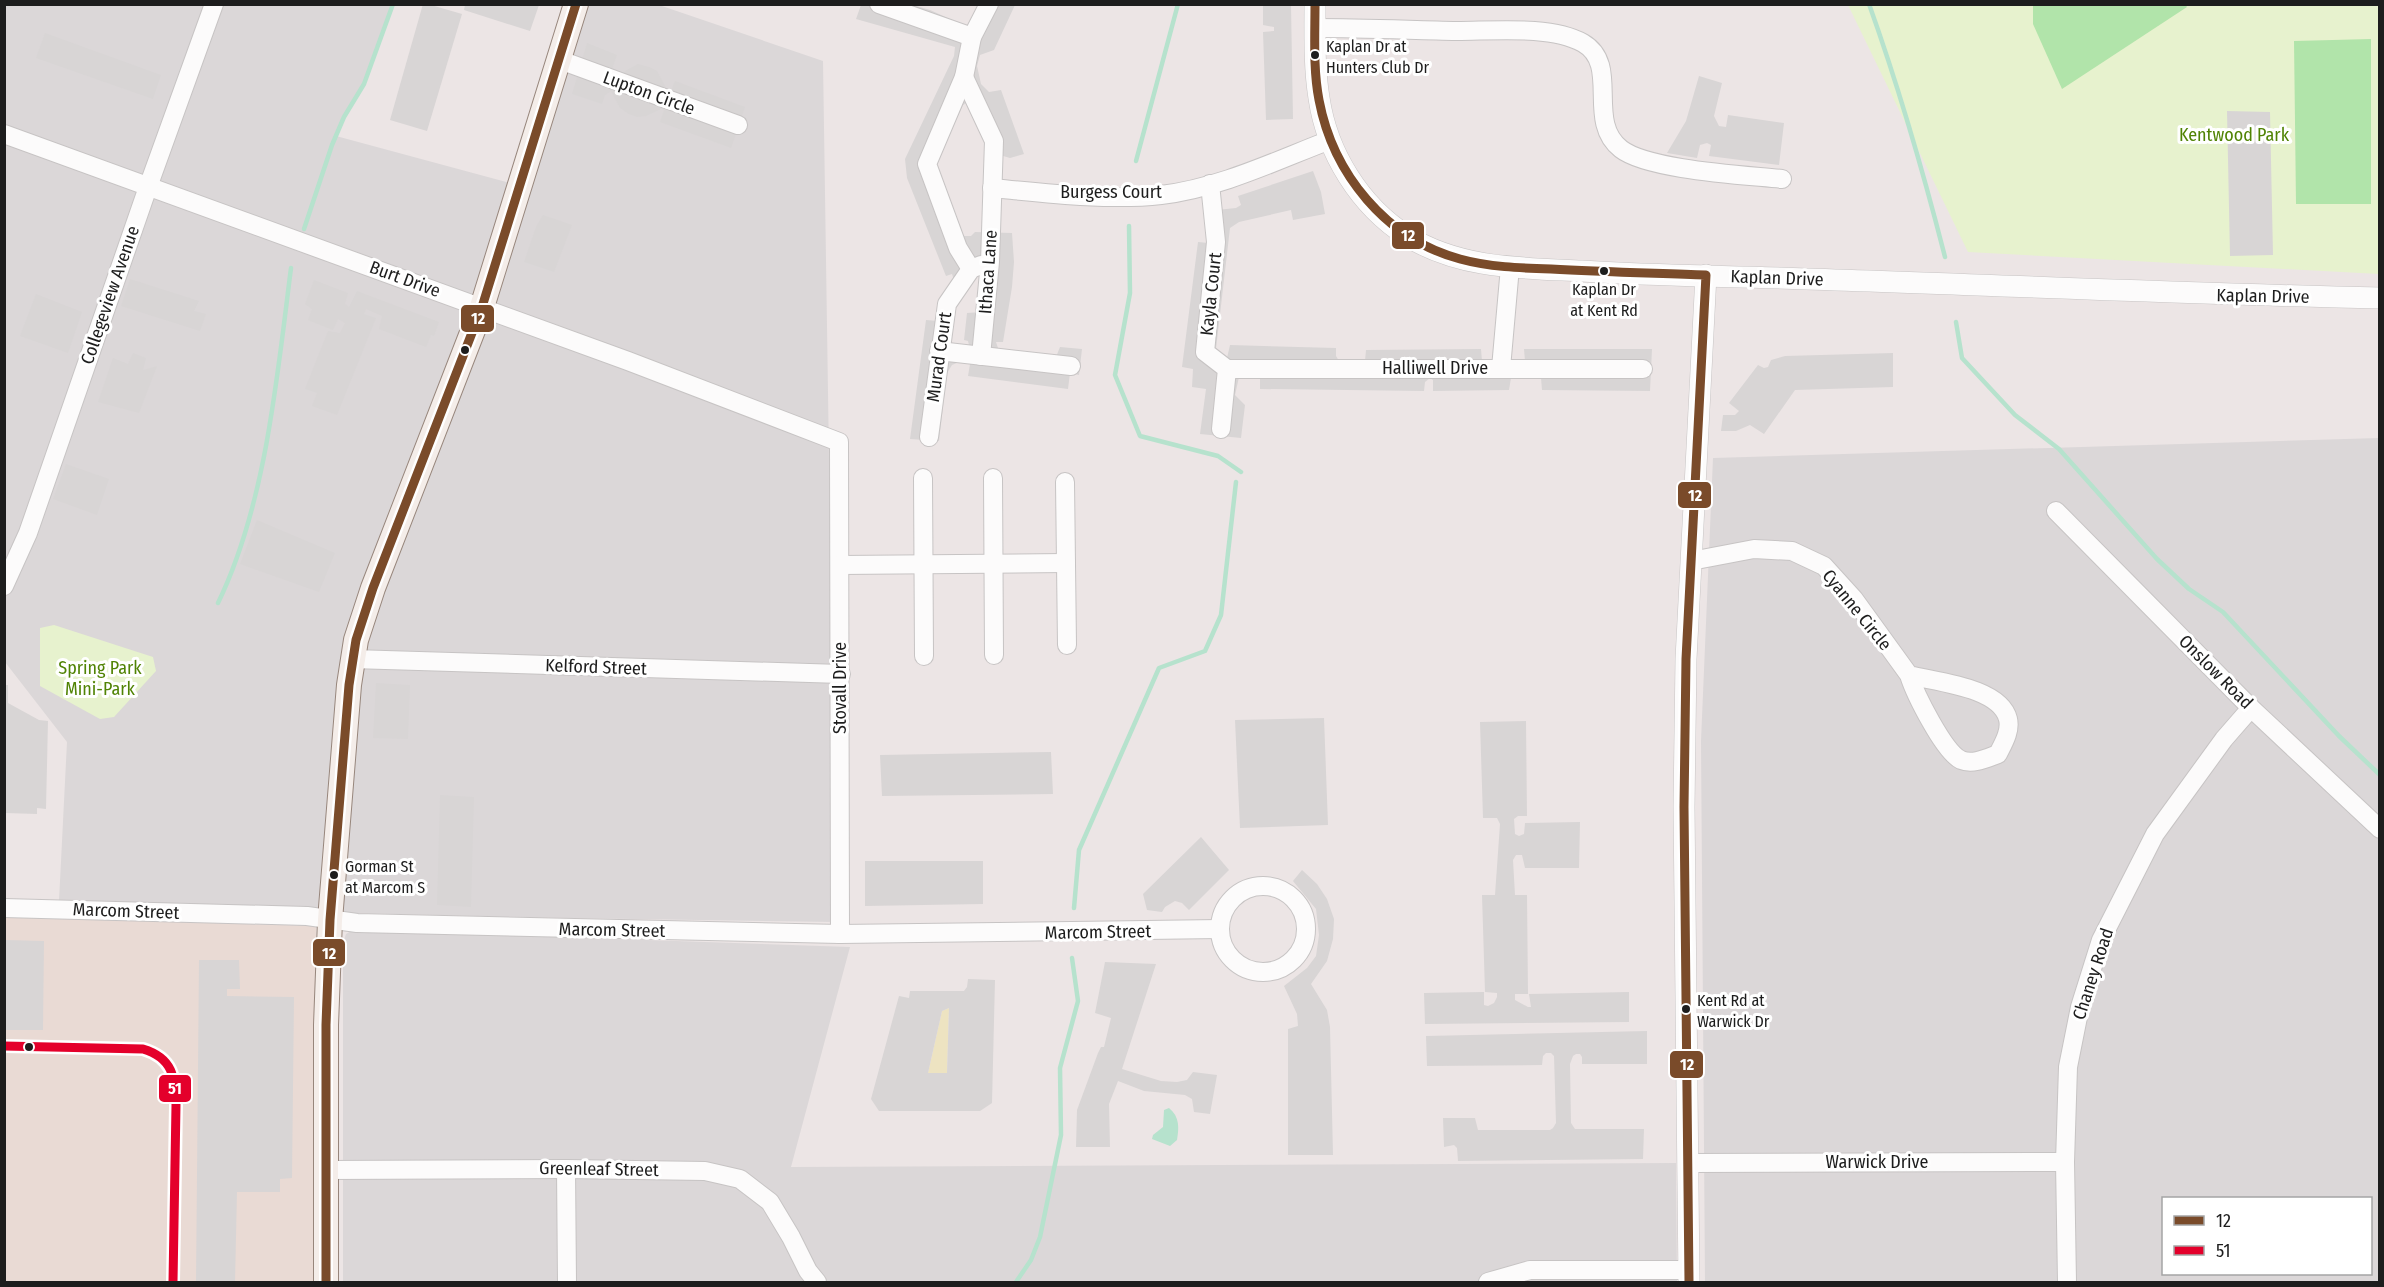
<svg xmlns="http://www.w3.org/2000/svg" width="2384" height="1287" font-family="'Fira Sans Condensed',sans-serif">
  <rect width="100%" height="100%" fill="#ece5e5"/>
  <g fill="#dbd7d8" fill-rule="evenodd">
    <polygon points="5,5 393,5 364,84 344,117 336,136 529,188 588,5 659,5 823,61 836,922 567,918 315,912 59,901 67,742 5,662"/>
    <path d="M2379 438V1282H1705L1701 741 1713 458ZM2164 1198H2370V1274H2164Z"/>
    <polygon points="353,930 850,947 791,1167 1676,1163 1677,1282 343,1282 343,943 346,934"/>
  </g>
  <polygon fill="#e9dad4" points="5,917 316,926 314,1282 5,1282"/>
  <polygon fill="#ede3c1" points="949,1008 947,1074 928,1073 942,1011"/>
  <g fill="#e7f2ce">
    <polygon points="1848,5 2379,5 2379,274 1968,252"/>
    <polygon points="54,625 153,657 156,671 114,717 100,719 40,686 40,628"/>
  </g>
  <g fill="#b1e4aa">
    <polygon points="2185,4 2187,7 2062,89 2033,24 2033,5"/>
    <polygon points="2371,39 2371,204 2296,204 2294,41"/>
  </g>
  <g fill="#d8d5d5" fill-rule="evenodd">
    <polygon points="423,4 431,5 462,14 427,131 390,120"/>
    <polygon points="465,5 465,4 539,5 530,31 464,10"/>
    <path d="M861 5H913L930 10 970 28 982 5H1015L994 50 980 55 977 66 981 84 989 92 1001 90 1024 154 1010 158 990 152 968 102 963 105 937 162 938 175 958 229 964 236H971L975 232 1012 233 1014 262 1012 287 1003 342H996L998 348 1003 351 1056 357 1060 347 1082 349 1079 375 1070 373 1068 389 968 376 970 364 959 362 952 365 947 373 939 441 910 439 926 320 938 321 954 280 952 274 946 276 907 178 905 159 954 56 955 47 856 19ZM981 273V312L967 313 964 340 968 341 969 345 964 347 954 344 950 341 953 312 972 280Z"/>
    <polygon points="1263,5 1291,5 1293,119 1266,120 1263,32 1274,31 1274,27 1263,25"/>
    <polygon points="45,33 161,75 153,99 36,58"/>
    <polygon points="587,43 617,55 612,69 613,74 618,75 638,64 649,67 657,71 667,90 671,91 675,81 745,107 731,148 660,122 664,110 661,109 646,116 637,117 629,114 620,108 611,91 605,95 602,104 572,94"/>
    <polygon points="1699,76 1722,83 1714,116 1719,126 1726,127 1728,115 1784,123 1779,165 1709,156 1711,145 1707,143 1700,145 1697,158 1667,153 1686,121"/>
    <polygon points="2227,111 2270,112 2273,255 2230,256"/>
    <polygon points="1313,171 1321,192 1325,214 1293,220 1291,210 1239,222 1230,228 1216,349 1227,358 1230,345 1336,348 1336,356 1339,361 1365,361 1366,350 1481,349 1482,361 1525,361 1524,349 1652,349 1650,391 1542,390 1541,378 1511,378 1509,390 1433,391 1433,380 1430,378 1425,382 1424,391 1260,389 1260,378 1239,377 1235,395 1245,405 1241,438 1200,434 1206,389 1192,387 1193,369 1182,367 1198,242 1208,243 1207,211 1236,208 1241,205 1238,196"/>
    <polygon points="543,215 572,225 554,272 524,262 536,227"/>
    <polygon points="130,279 199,301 194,311 206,314 200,331 121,306"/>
    <polygon points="314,280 348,293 345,304 349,307 357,291 439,322 434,336 431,335 426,347 379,329 382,316 366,309 364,314 376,318 337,415 312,406 317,393 305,389 328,331 340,333 345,323 338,319 333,330 308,320 312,309 305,304"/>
    <polygon points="36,294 82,312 68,353 20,336"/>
    <polygon points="133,353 146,358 143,370 157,366 139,413 98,402 113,358 128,364"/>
    <polygon points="1893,353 1893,387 1795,390 1764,434 1750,425 1736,431 1721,431 1723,415 1735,415 1739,411 1729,403 1758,365 1764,368 1768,367 1771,360 1785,356"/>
    <polygon points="66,464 109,479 97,515 53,499"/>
    <polygon points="257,520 335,553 319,592 240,564"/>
    <polygon points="376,683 410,685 408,739 373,738"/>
    <polygon points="4,685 8,685 8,703 39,720 48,721 46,809 37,808 37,814 5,813"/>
    <polygon points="1324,718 1328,825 1240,828 1235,720"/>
    <polygon points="1526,721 1527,816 1518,816 1514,819 1515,834 1519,836 1524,834 1525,823 1580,822 1579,868 1525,868 1522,855 1516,855 1513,860 1515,895 1527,895 1528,994 1515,994 1515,1000 1528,1007 1531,1007 1529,994 1629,992 1629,1022 1425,1024 1424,993 1484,992 1484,1005 1488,1006 1494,1003 1497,997 1497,993 1485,992 1482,895 1495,895 1500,824 1497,818 1483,818 1480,722"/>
    <polygon points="1051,752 1053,794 882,796 880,755"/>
    <polygon points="440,795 474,797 471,907 437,905"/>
    <polygon points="1201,837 1229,870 1189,910 1182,903 1175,901 1165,907 1162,912 1147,910 1143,894"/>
    <polygon points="865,861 983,861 983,904 865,906"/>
    <polygon points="1302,870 1317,884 1327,899 1334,919 1333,939 1327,961 1311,984 1327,1010 1330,1027 1333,1155 1288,1155 1288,1029 1298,1026 1297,1014 1284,986 1307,968 1316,956 1319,935 1316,909 1293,881"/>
    <polygon points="5,940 44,941 43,1030 5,1030"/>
    <polygon points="199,960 239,960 240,989 227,989 227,996 294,997 292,1178 280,1179 280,1192 237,1192 235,1282 196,1282"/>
    <polygon points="1105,962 1156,964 1122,1069 1161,1081 1177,1082 1187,1080 1193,1072 1217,1075 1210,1114 1194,1112 1192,1099 1185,1095 1144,1091 1118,1081 1109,1104 1110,1147 1076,1147 1077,1110 1098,1053 1101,1047 1104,1047 1111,1018 1095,1013"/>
    <path d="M968 979 995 980 992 1103 980 1111H879L871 1099 899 996 909 998 910 991H964L967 987ZM949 1008 947 1073H928L942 1011Z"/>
    <polygon points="1647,1031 1647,1064 1582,1064 1582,1057 1580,1054 1576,1054 1573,1056 1570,1064 1571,1123 1575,1129 1644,1129 1643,1159 1458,1161 1457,1148 1454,1145 1444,1147 1443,1118 1475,1118 1478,1130 1550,1130 1553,1128 1556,1123 1554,1056 1551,1053 1546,1053 1543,1056 1542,1065 1427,1066 1426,1036"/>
  </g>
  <path fill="#b6e2cd" d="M1169 1108C1180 1117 1179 1128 1177 1140L1170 1146 1152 1139 1153 1135 1163 1127 1164 1110Z"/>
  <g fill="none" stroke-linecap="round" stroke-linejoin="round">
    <g stroke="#b6e2cd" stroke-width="4.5">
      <path d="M1869 4C1899 88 1923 171 1945 257"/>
      <polyline points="1136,161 1178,4"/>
      <polyline points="1129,226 1130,293 1115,375 1140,436 1218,456 1241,472"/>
      <polyline points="304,229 332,145 344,117 364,84 393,4"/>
      <polyline points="1956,322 1962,358 2015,415 2059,449 2157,559 2189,589 2223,612 2339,736 2380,775"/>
      <path d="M218 603C266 504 277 377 291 268"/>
      <polyline points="1074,908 1079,850 1159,668 1205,651 1221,615 1236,482"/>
      <polyline points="1016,1282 1031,1260 1040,1237 1061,1135 1060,1068 1078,1001 1072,958"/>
    </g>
    <defs>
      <g id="minor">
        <polyline points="879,4 972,37"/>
        <path d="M1315 28C1362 28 1409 30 1457 31 1493 31 1551 25 1583 43 1621 65 1585 121 1621 149 1648 170 1745 175 1782 179"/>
        <polyline points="560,60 738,125"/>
        <polyline points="964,77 994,141 990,262 981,356"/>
        <polyline points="4,134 628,361 839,442 840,934"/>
        <polyline points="1210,184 1216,242 1205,352 1227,369 1221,429"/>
        <path d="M992 188C1044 193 1109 201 1161 195 1220 188 1275 161 1330 140"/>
        <polyline points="971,269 958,248 927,164 964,77 972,37 989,4"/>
        <polyline points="939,351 1071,366"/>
        <polyline points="1501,368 1510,267"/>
        <polyline points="1227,369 1643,369"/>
        <polyline points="929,437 947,304 971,269 981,265"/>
        <polyline points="923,478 924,656"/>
        <polyline points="993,478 994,655"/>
        <polyline points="1065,482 1067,645"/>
        <polyline points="2056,511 2251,708 2380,829"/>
        <path d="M1691 561 1754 549 1792 551 1824 566 1854 599 1909 675C1936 682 2000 687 2008 719 2011 731 2003 744 1998 754 1987 758 1973 765 1961 760 1944 752 1915 694 1909 675"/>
        <polyline points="840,565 1066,563"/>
        <polyline points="4,586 28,533 148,187 214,4"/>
        <polyline points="352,659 841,674"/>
        <circle cx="1263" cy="929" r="43"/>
        <polyline points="4,908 307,916 357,923 840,934 1220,929"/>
        <polyline points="1689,1163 2065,1162"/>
        <polyline points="566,1169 567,1282"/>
        <polyline points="326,1170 566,1169 705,1171 740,1179 770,1202 791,1237 808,1271 817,1282"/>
        <polyline points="1488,1282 1530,1270 1689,1270"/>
        <polyline points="2067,1282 2065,1162 2068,1067 2080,1007 2101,940 2155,834 2224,739 2251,708"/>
      </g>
      <g id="tertiary">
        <path d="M1315 4C1315 35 1314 67 1319 98 1327 153 1360 206 1407 236 1460 269 1522 268 1582 271 1656 276 1731 276 1806 279 1997 285 2188 294 2380 298"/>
        <polyline points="1689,1282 1684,807 1686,659 1706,275"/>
      </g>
      <polyline id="secondary" points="326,1282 326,1025 330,920 349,685 356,640 373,588 482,307 576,4"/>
    </defs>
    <use href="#minor" stroke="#c7c4c4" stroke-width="20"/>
    <use href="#tertiary" stroke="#c7c4c4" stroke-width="22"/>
    <use href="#secondary" stroke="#97867c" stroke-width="26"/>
    <use href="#minor" stroke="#fcfbfb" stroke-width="18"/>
    <use href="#tertiary" stroke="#fcfbfb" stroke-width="21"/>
    <use href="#secondary" stroke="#f4ede9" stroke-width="24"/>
    <defs>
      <g id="bus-1">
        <path d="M1315 4C1315 36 1313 69 1319 100 1333 174 1386 239 1460 259 1489 267 1520 268 1551 269 1602 272 1654 273 1706 275L1686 659 1684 807 1689 1282"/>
        <polyline points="326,1282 326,1025 330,920 349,685 356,640 373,588 482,307 576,4"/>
      </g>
      <path id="bus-2" d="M4 1046 143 1049C173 1058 175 1077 176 1105L173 1282"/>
    </defs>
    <use href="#bus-1" stroke="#fff" stroke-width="14"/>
    <use href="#bus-2" stroke="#fff" stroke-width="14"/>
    <use href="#bus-1" stroke="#7a4b2a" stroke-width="9"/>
    <use href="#bus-2" stroke="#e4002b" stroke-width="9"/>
  </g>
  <g fill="#1d1d1d" stroke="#fff" stroke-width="2">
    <circle cx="1315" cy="55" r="5"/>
    <circle cx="1604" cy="271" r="5"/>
    <circle cx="465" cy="350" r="5"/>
    <circle cx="334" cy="875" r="5"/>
    <circle cx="1686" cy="1009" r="5"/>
    <circle cx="29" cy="1047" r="5"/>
  </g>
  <g text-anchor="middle" stroke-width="6" stroke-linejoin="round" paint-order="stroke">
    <g font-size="16" fill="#1d1d1d" stroke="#fff" text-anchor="start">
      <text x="1326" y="52">Kaplan Dr at<tspan x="1326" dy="21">Hunters Club Dr</tspan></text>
      <text x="1604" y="295" text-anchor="middle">Kaplan Dr<tspan x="1604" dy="21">at Kent Rd</tspan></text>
      <text x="345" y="872">Gorman St<tspan x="345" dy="21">at Marcom S</tspan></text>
      <text x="1697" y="1006">Kent Rd at<tspan x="1697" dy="21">Warwick Dr</tspan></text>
    </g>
    <g font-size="18" fill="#1d1d1d" stroke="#fff">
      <text transform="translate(649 93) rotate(20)" y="6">Lupton Circle</text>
      <text x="1111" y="198">Burgess Court</text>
      <text transform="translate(988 272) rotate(-86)" y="6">Ithaca Lane</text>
      <text transform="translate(1777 278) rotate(2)" y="6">Kaplan Drive</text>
      <text transform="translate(405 279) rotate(20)" y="6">Burt Drive</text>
      <text transform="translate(1211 294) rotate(-84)" y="6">Kayla Court</text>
      <text transform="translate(110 295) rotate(-71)" y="6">Collegeview Avenue</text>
      <text transform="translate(2263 296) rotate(1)" y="6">Kaplan Drive</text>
      <text transform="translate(939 357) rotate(-82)" y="6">Murad Court</text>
      <text x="1435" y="374">Halliwell Drive</text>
      <text transform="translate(1857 610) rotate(51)" y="6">Cyanne Circle</text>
      <text transform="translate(596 667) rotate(2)" y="6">Kelford Street</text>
      <text transform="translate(2216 672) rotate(45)" y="6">Onslow Road</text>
      <text transform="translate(840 688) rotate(-90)" y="6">Stovall Drive</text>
      <text transform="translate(126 911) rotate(2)" y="6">Marcom Street</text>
      <text transform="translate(612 930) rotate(1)" y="6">Marcom Street</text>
      <text transform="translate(1098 932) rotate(-1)" y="6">Marcom Street</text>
      <text transform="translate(2093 974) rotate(-72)" y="6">Chaney Road</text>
      <text x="1877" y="1168">Warwick Drive</text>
      <text transform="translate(599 1169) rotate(1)" y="6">Greenleaf Street</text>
    </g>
    <g font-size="18" fill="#508304" stroke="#fff">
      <text x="2234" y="141">Kentwood Park</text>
      <text x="100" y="674">Spring Park<tspan x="100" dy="21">Mini-Park</tspan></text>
    </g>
  </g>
  <g stroke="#fff" stroke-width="2">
    <rect x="1391" y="221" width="34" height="29" rx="6" fill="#7a4b2a"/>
    <rect x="460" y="304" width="35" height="29" rx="6" fill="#7a4b2a"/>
    <rect x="1677" y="481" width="35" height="28" rx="6" fill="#7a4b2a"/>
    <rect x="312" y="938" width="34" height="29" rx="6" fill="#7a4b2a"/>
    <rect x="1669" y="1050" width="35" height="29" rx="6" fill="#7a4b2a"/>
    <rect x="158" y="1074" width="34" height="29" rx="6" fill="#e4002b"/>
  </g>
  <g font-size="16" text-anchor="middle" font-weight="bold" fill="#fff">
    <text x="1408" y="241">12</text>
    <text x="478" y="324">12</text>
    <text x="1695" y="501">12</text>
    <text x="329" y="959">12</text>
    <text x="1687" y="1070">12</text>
    <text x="175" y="1094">51</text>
  </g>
  <rect width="2384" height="1287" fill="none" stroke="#1d1d1d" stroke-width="12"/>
  <rect x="2162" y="1197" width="210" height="78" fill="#ffffff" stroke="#a5a5a5" stroke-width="1.5"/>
  <rect x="2174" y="1216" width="30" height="9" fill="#7a4b2a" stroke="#a5a5a5" stroke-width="1.5"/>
  <text x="2216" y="1227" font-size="18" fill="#1d1d1d">12</text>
  <rect x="2174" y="1246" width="30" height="9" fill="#e4002b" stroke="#a5a5a5" stroke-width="1.5"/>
  <text x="2216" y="1257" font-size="18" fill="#1d1d1d">51</text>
</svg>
